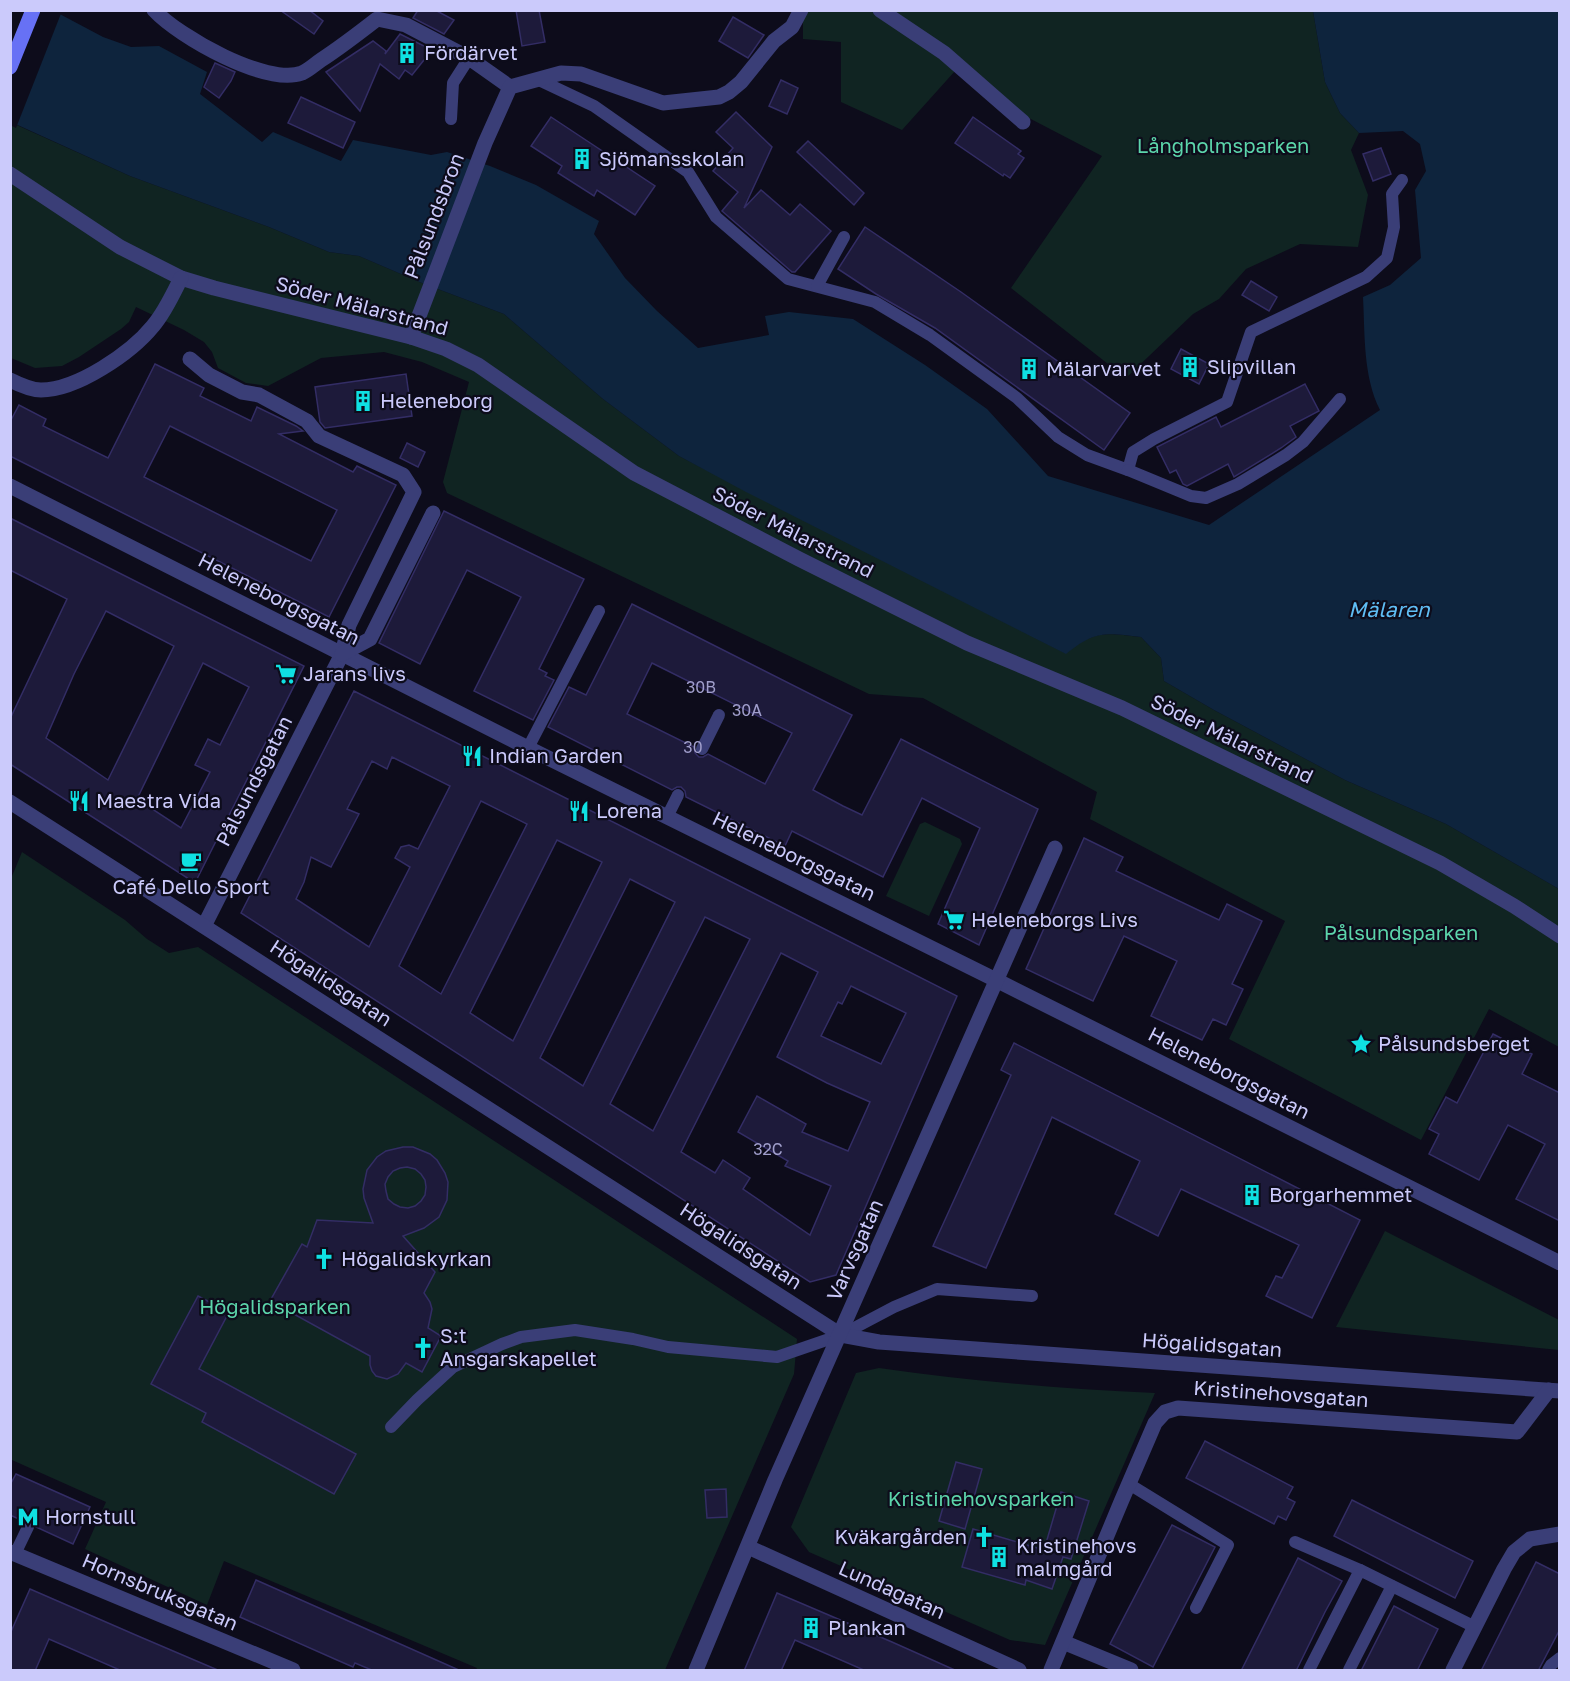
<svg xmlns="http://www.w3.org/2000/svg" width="1570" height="1681" font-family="'Golos Text',sans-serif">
  <rect width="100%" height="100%" fill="#0d0c1b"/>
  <g fill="#102422">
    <polygon points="808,10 1313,11 1325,82 1340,113 1359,133 1351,150 1368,195 1358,247 1300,244 1246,269 1219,299 1193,314 1126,378 1011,288 1102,156 1027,117 955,71 902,130 841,102 841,42 803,39 803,21"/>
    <path d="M10 122 130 176 269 227 329 252 359 256 422 283 504 314 603 399 679 456 1065 653C1096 630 1104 633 1141 637L1161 658 1164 681 1214 710 1345 780 1446 824 1559 889V1047L1489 1009 1421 1140 1229 1039 1285 921 1090 819 1097 792 923 698 869 694 447 493 443 482 469 382 422 362 384 352 321 358 268 386 246 383 218 368 212 352 204 342 184 330 136 307 129 322 121 329 79 357 62 366 35 368 11 358Z"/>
    <polygon points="925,822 960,839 962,844 929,916 886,896 920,824"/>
    <polygon points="22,852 125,920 147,939 169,953 198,947 797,1339 794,1374 665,1670 476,1670 477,1668 224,1561 207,1605 85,1549 106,1502 12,1460 11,1463 10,881"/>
    <polygon points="1385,1231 1559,1320 1559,1350 1336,1327"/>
    <path d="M879 1368C971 1381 1063 1389 1155 1393L1045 1645 1010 1640 809 1552 791 1527 856 1373Z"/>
  </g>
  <path fill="#0e243d" d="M11 11H54L103 37 131 47 159 46 207 72 200 94 262 142 273 132 341 161 353 140 431 155 447 152 490 166 536 185 599 221 594 234 625 278 657 311 698 348 769 335 765 316 789 312 853 319 925 365 987 409 1048 476 1209 525 1380 410C1363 376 1365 335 1363 297L1390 285 1421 258 1415 190 1426 171 1420 144 1403 131 1359 133 1340 113 1325 82 1313 11H1559V889L1446 824 1345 780 1214 710 1164 681 1161 658 1141 637C1105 633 1096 630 1066 654L746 492 679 456 603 399 504 314 422 283 359 256 329 252 269 227 130 176 11 122Z"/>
  <polygon fill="#0d0c1b" points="11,11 62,11 16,128 10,125"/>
  <g fill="#1d1a3a" stroke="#332d65" stroke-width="1.5" fill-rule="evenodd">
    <polygon points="280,10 309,10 323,21 314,34"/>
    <polygon points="418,10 435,10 454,20 444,34 413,18"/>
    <polygon points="516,10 539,10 545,42 522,46"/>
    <polygon points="733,17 764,35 748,58 719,41"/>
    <polygon points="400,34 432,50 412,75 405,70 399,79 380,64 360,111 326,72 373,41 386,51 385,54"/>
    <polygon points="215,63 235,72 231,81 219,98 204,87"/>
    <polygon points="781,80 798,88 787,114 769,106"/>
    <polygon points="301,97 355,122 343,148 288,123"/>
    <polygon points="736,112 772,147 744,208 761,190 790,215 800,204 831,231 795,272 792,272 722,211 738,192 713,171 733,148 716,132"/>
    <polygon points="551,117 655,186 635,215 597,190 594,196 558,173 562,166 531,146"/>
    <polygon points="973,117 1021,151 1018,154 1024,158 1010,178 1004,174 1003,176 955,143"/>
    <polygon points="808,141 864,193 854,205 797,152"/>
    <polygon points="1381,148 1391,174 1373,181 1363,154"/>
    <polygon points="865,227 961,292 1130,413 1104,450 935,328 876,294 838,269"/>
    <polygon points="1251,281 1277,297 1269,311 1242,295"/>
    <polygon points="1181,349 1209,364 1199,384 1171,369"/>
    <path d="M155 364 204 388 200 396 251 421 257 407 296 426 303 431 279 434 353 472 357 466 396 485 329 617 10 456V422L19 405 46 419 43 426 108 458ZM170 426 337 510 311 561 144 477Z"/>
    <polygon points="406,374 412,416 325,428 320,422 315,387"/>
    <polygon points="1305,384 1319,411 1290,426 1296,437 1281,448 1234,477 1228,464 1187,486 1183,484 1176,470 1170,473 1157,447 1216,417 1221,427"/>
    <polygon points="407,443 425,452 418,467 400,458"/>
    <polygon points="444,511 584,579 539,669 547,673 545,676 554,680 533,720 474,691 521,597 467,570 420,664 379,643"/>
    <path d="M10 518 304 666 195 883 10 764V719L67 599 10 570ZM106 611 174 646 108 780 46 738 74 674ZM203 663 249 687 220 745 208 739 195 765 210 772 181 828 137 799Z"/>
    <path d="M632 604 852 715 813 790 843 806 862 815 901 739 1038 809 979 945 938 924 980 828 922 798 883 877 792 831 785 846 686 797 685 791 681 787H677L672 790 548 727 569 687 586 695ZM652 663 792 733 765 784 708 754 703 757H699L695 753 694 747 627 714Z"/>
    <path d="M354 691 957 996 836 1275 810 1282 241 913ZM392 757 450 786 418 849 409 845 401 847 395 858 410 867 369 947 296 899 304 882 311 857 331 867 359 814 347 809 372 761 387 769ZM481 801 527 824 441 994 399 966ZM557 840 602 862 513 1041 470 1013ZM630 879 675 902 583 1086 540 1058ZM705 917 750 939 653 1131 610 1104ZM781 953 818 972 777 1057 827 1083 870 1102 848 1151 802 1132 806 1124 757 1096 738 1132 788 1161 785 1166 831 1186 810 1235 743 1189 750 1178 723 1160 715 1173 681 1152ZM851 986 906 1013 881 1064 821 1036 838 1002 842 1004Z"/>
    <polygon points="1084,838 1123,857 1116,871 1219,920 1227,904 1262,921 1232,984 1243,989 1226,1025 1213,1019 1202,1040 1151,1016 1177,961 1124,936 1093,1001 1026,969"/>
    <polygon points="1493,1034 1532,1054 1522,1074 1560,1093 1560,1221 1516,1199 1545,1144 1508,1125 1479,1180 1429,1154 1439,1134 1429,1129 1446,1097 1457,1103"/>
    <polygon points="1014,1043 1360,1220 1312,1318 1266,1296 1276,1276 1282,1278 1299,1245 1181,1189 1158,1236 1115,1214 1140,1161 1052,1117 986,1268 933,1246 1011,1075 1001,1070"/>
    <path d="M403 1147H413L430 1154 437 1160 445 1173 448 1182 447 1200 439 1217 424 1228 403 1236 435 1272 424 1293 430 1302 432 1309 428 1328 441 1336 422 1372 406 1363 398 1374 387 1379 376 1376 372 1371 370 1365V1356L270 1301 302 1244 307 1247 317 1220 373 1223 364 1198 363 1189 367 1170 377 1157 386 1151ZM407 1167 415 1169 421 1174 425 1180 426 1187 425 1195 421 1201 415 1206 408 1208 400 1207 394 1204 388 1199 386 1191 385 1184 388 1177 393 1171 400 1168Z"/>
    <polygon points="198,1296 229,1312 199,1369 356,1454 334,1494 202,1422 206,1413 151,1384"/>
    <polygon points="1205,1441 1293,1487 1287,1498 1295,1502 1286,1520 1278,1516 1274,1524 1186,1478"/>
    <polygon points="956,1462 982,1469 965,1529 939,1521"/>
    <polygon points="16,1474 90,1507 73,1544 36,1527 35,1523 31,1519 27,1519 23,1521 10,1515 10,1485"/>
    <polygon points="726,1489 727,1517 707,1518 705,1490"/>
    <polygon points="1061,1492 1089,1501 1071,1559 1063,1557 1052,1589 1026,1580 1025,1585 962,1567 973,1529 1044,1550"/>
    <polygon points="1352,1500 1473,1561 1455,1598 1334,1536"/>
    <polygon points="1172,1525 1215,1547 1153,1667 1110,1644"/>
    <polygon points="1298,1558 1342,1581 1325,1612 1296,1671 1241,1671"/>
    <polygon points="1536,1562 1560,1574 1560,1629 1538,1671 1481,1671"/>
    <polygon points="256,1580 461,1671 374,1671 355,1663 353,1667 337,1660 240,1617"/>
    <polygon points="30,1589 138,1636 220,1671 122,1671 49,1639 35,1671 10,1671 10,1634"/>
    <polygon points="777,1593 892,1642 957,1671 866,1671 795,1640 781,1671 744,1671"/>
    <polygon points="1394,1606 1438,1629 1417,1671 1361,1671"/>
  </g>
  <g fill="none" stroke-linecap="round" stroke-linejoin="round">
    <g stroke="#3a3e77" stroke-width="12">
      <polyline points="539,80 594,106 688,172 716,217 788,279 875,302 930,335 1017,398 1058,437 1087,455 1128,470 1133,452 1154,439 1227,402 1251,332 1366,277 1387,258 1394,227 1392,194 1402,180"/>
      <polyline points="451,119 453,83 469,58"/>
      <polyline points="817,286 844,237"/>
      <polyline points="1128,470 1191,496 1206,498 1238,484 1286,455 1303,442 1340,399"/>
      <polyline points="528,748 599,611"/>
      <polyline points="702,749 719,715"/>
      <polyline points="667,817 678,795"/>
      <polyline points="391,1427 417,1400 453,1367 502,1344 521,1337 575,1330 633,1339 668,1347 777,1357 841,1335 894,1307 937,1289 1032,1296"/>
      <polyline points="1129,1484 1228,1545 1196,1608"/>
      <polyline points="1295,1542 1360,1570"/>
      <polyline points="15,1554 28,1527"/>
      <polyline points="1309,1670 1360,1570 1475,1627"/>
      <polyline points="1349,1670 1392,1586"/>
      <polyline points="1548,1670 1551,1665 1560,1658"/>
    </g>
    <g stroke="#3a3e77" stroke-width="15">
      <path d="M154 10C179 37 266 86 302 73 309 70 315 64 321 60 341 47 359 33 377 19L406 25 469 58 510 87"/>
      <polyline points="880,10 944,53 1023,122"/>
      <polyline points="411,337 485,143 510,87 561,73 581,74 663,103 719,97 729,92 741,82 774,41 792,27 801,10"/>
      <polyline points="190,359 209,375 242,392 259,395 307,421 319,436 403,475 414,492 349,625 342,654 204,926"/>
      <polyline points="10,486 528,748 996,980 1560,1263"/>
      <polyline points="342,654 370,639 433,513"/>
      <polyline points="10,802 841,1335 879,1342 1560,1391"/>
      <polyline points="748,1547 1019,1670"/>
      <polyline points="10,1552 293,1670"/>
      <polyline points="1063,1642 1131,1670"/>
      <polyline points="696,1670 775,1480 1055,848"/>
      <polyline points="1051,1670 1121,1502 1155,1423 1165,1412 1178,1408 1517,1432 1549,1390"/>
      <polyline points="1453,1670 1504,1569 1514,1552 1530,1539 1560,1534"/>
    </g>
    <g stroke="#3a3e77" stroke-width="15">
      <polyline points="10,174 120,247 181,278 214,288 411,337 446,349 478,365 634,473 799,559 967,643 1122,708 1440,863 1514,906 1560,936"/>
      <path d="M10 380C20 385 31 390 41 390 77 390 131 353 153 326 165 312 173 294 181 278"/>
    </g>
    <polyline stroke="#6771f5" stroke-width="15" points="10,67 33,10"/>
  </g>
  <defs>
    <symbol id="building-bare" viewBox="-9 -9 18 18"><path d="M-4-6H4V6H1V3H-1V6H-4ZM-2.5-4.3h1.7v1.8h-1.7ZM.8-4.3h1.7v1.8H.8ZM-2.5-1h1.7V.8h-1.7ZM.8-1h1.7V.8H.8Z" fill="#0fe0e2" stroke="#0d0c1b" stroke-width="2.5" paint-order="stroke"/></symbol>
    <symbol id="supermarket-bare" viewBox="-9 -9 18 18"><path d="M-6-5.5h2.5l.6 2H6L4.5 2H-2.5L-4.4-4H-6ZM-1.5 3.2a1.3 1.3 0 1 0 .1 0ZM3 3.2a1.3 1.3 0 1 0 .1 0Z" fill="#0fe0e2" stroke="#0d0c1b" stroke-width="2.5" paint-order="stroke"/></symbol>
    <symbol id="restaurant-bare" viewBox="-9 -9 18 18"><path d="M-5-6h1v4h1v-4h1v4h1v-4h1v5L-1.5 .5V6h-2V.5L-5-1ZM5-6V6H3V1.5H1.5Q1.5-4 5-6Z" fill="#0fe0e2" stroke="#0d0c1b" stroke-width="2.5" paint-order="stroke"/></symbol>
    <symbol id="cafe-bare" viewBox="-9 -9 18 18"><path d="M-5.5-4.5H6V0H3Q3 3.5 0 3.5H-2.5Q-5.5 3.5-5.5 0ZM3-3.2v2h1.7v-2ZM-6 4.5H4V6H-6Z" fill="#0fe0e2" stroke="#0d0c1b" stroke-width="2.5" paint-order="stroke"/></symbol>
    <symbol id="sight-bare" viewBox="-9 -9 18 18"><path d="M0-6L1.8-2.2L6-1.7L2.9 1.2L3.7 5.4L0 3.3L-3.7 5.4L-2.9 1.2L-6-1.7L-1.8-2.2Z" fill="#0fe0e2" stroke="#0d0c1b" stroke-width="2.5" paint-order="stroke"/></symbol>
    <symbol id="church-bare" viewBox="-9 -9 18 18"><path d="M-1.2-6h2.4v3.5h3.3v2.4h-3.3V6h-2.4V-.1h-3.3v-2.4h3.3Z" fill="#0fe0e2" stroke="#0d0c1b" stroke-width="2.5" paint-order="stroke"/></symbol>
    <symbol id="metro-bare" viewBox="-9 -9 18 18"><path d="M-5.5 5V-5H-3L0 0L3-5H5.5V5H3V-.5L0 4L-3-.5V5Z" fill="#0fe0e2" stroke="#0d0c1b" stroke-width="2.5" paint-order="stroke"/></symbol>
  </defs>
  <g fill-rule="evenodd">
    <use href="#building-bare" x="392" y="38" width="30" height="30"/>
    <use href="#building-bare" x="567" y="144" width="30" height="30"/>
    <use href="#building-bare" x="1175" y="352" width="30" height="30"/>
    <use href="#building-bare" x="1014" y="354" width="30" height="30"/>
    <use href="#building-bare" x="348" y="386" width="30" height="30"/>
    <use href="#supermarket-bare" x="271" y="659" width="30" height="30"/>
    <use href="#restaurant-bare" x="457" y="741" width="30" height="30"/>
    <use href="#restaurant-bare" x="64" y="786" width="30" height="30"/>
    <use href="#restaurant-bare" x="564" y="796" width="30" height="30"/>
    <use href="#cafe-bare" x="176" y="846" width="30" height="30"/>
    <use href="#supermarket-bare" x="939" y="905" width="30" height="30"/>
    <use href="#sight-bare" x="1346" y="1029" width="30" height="30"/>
    <use href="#building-bare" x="1237" y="1180" width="30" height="30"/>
    <use href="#church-bare" x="309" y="1244" width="30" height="30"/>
    <use href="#church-bare" x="408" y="1333" width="30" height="30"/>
    <use href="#metro-bare" x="13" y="1502" width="30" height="30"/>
    <use href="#church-bare" x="969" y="1522" width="30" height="30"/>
    <use href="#building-bare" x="984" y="1542" width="30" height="30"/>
    <use href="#building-bare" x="796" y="1613" width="30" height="30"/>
  </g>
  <g text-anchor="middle" stroke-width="4.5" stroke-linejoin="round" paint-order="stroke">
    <g font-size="16" fill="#a09ecb">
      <text x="701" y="693">30B</text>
      <text x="747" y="716">30A</text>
      <text x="693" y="753">30</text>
      <text x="768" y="1155">32C</text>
    </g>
    <g font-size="20" fill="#cbcafb" stroke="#0d0c1b" text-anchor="start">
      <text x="424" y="60">Fördärvet</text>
      <text x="599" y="166">Sjömansskolan</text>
      <text x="1207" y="374">Slipvillan</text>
      <text x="1046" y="376">Mälarvarvet</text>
      <text x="380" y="408">Heleneborg</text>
      <text x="303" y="681">Jarans livs</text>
      <text x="489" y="763">Indian Garden</text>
      <text x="96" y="808">Maestra Vida</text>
      <text x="596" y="818">Lorena</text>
      <text x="191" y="894" text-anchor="middle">Café Dello Sport</text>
      <text x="971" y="927">Heleneborgs Livs</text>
      <text x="1378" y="1051">Pålsundsberget</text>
      <text x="1269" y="1202">Borgarhemmet</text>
      <text x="341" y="1266">Högalidskyrkan</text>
      <text x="440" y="1343">S:t<tspan x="440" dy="23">Ansgarskapellet</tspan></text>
      <text x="45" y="1524">Hornstull</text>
      <text x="967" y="1544" text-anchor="end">Kväkargården</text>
      <text x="1016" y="1553">Kristinehovs<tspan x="1016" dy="23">malmgård</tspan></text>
      <text x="828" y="1635">Plankan</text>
    </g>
    <g font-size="20" fill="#5cd5ab" stroke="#0d0c1b">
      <text x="1223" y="153">Långholmsparken</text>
      <text x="1401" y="940">Pålsundsparken</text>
      <text x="275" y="1314">Högalidsparken</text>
      <text x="981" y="1506">Kristinehovsparken</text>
    </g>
    <g font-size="20" fill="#cbcafb" stroke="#0d0c1b">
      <text transform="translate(434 216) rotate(-69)" y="7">Pålsundsbron</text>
      <text transform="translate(362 306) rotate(15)" y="7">Söder Mälarstrand</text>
      <text transform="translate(793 532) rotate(27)" y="7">Söder Mälarstrand</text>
      <text transform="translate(279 599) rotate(27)" y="7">Heleneborgsgatan</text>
      <text transform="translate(1232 739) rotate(26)" y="7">Söder Mälarstrand</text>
      <text transform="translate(254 781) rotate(-63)" y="7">Pålsundsgatan</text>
      <text transform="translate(794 856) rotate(26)" y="7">Heleneborgsgatan</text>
      <text transform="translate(331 983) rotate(33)" y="7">Högalidsgatan</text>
      <text transform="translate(1229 1073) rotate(27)" y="7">Heleneborgsgatan</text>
      <text transform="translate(741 1246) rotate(33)" y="7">Högalidsgatan</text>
      <text transform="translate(855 1250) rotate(-66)" y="7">Varvsgatan</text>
      <text transform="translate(1212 1345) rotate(4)" y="7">Högalidsgatan</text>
      <text transform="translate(1281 1394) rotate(4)" y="7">Kristinehovsgatan</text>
      <text transform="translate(892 1590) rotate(24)" y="7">Lundagatan</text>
      <text transform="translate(160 1592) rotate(23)" y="7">Hornsbruksgatan</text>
    </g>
    <g font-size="21" font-style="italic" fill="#5fbdf4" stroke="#0d0c1b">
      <text x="1389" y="617">Mälaren</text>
    </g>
  </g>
  <rect width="1570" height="1681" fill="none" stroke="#cbcafb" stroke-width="24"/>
</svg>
